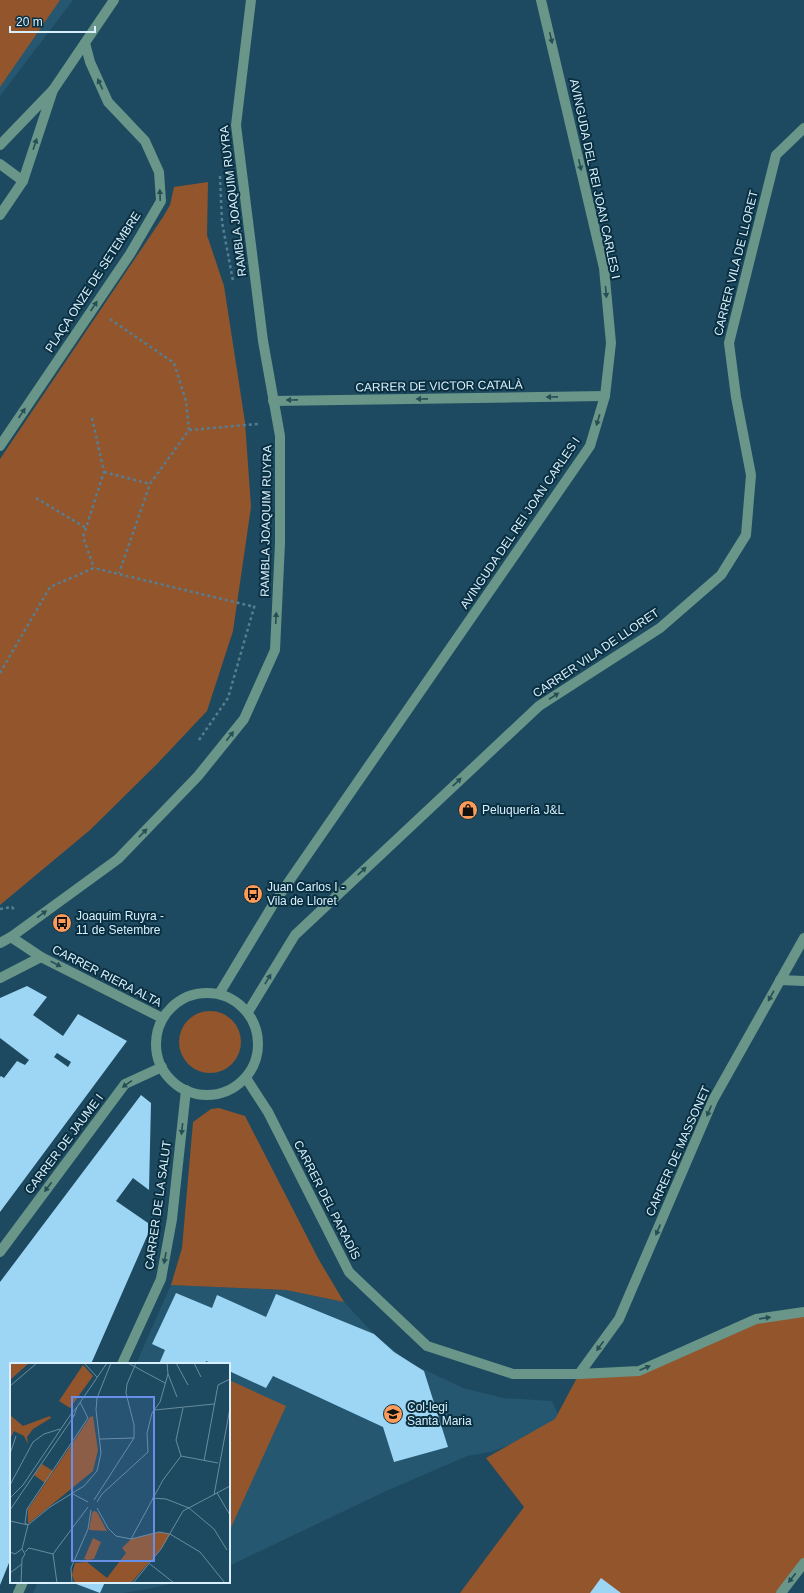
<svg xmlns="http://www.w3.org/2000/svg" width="804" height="1593" font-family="Arial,sans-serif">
  <rect width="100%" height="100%" fill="#1d4a60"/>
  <g fill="#255770">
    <polygon points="0,0 73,0 0,96"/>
    <polygon points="171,1285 286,1290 344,1302 374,1334 410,1363 463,1388 503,1398 552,1401 563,1426 490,1452 467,1456 384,1492 229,1566 229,1364 136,1364"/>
    <polygon points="38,1582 177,1582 153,1588 123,1593 33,1593"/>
  </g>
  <g fill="#93552c">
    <polygon points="0,0 60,0 0,87"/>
    <polygon points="208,182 207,235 224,286 245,422 251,507 233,631 207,711 157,764 90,830 0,905 0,459 163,217 170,205 174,187"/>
    <circle cx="210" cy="1042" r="31"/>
    <polygon points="219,1108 245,1116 319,1260 344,1302 286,1290 171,1285 182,1248 193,1122 211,1109"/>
    <polygon points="804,1312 804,1563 781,1593 460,1593 524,1507 486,1458 555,1419 579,1374 639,1371 756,1319"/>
    <polygon points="229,1380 286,1406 229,1532"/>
  </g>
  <g fill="#9dd5f4" fill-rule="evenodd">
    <path d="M27 986 47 997 33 1015 63 1036 78 1014 127 1041 0 1212V1077L1 1076 4 1078 17 1061 25 1065 29 1060 0 1038V998ZM57 1053 71 1062 68 1067 54 1057Z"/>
    <polygon points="141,1095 151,1103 149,1190 133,1178 116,1201 148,1223 148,1234 91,1364 11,1364 11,1558 0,1585 0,1282"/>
    <polygon points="176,1293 212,1308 217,1295 266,1317 276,1294 374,1334 394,1352 424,1371 448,1447 394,1462 383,1427 273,1376 266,1388 229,1371 229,1364 214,1364 206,1361 205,1364 159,1364 165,1350 152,1344"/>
    <polygon points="601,1578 621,1593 590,1593"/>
    <polygon points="71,1582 105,1582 100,1593"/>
  </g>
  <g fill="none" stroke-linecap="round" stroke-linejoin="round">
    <g stroke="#567d90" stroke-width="2.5" stroke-dasharray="3 3" stroke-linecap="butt">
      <polyline points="220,176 222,222 233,281"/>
      <polyline points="110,319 174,363 186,401 189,430 150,484 119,573"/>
      <polyline points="92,418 104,472 83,537 94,568"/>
      <polyline points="189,430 258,424"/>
      <polyline points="104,472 150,484"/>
      <polyline points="36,498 86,528"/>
      <polyline points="0,673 50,587 94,568 255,607"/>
      <polyline points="199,740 228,698 255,604"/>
      <polyline points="0,909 12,907 15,911"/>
    </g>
    <g stroke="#699688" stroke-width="10">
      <polyline points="53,90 114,0"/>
      <polyline points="0,145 53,90 23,181"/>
      <polyline points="0,164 23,181 0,215"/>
      <polyline points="273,401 605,396"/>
      <polyline points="0,446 130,254 161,201 159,172 145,141 108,102 90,62 85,43"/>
      <polyline points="11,937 41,957 162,1018"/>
      <polyline points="0,943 11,937 118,859 198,776 244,719 275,650 280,543 280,436 263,341 236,125 251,0"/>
      <polyline points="0,978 41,957"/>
      <polyline points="780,980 804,981"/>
      <circle cx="207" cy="1044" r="51"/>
      <polyline points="219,994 274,903 590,446 605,396 611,343 604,268 541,0"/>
      <polyline points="248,1012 295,935 539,706 660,628 721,575 746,535 751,475 736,397 729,343 776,155 804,128"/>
      <polyline points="246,1078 268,1112 349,1272 427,1346 513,1374 579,1374 639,1371 756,1319 804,1312"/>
      <polyline points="0,1252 125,1084 162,1067"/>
      <polyline points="122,1364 161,1279 172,1219 186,1090"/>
      <polyline points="579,1374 619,1319 713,1100 804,938"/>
      <polyline points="18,1593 23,1582"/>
      <polyline points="781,1593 804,1563"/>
    </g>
  </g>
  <defs><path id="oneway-solid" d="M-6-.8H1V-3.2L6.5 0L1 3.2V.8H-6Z"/></defs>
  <g fill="#264e56">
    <use href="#oneway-solid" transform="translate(551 38) rotate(77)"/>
    <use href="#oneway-solid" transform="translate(100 84) rotate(-115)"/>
    <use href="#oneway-solid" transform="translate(35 144) rotate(-72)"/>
    <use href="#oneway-solid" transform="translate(580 165) rotate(77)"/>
    <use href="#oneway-solid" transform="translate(160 195) rotate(-92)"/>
    <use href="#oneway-solid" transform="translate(606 292) rotate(85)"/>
    <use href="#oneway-solid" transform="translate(94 306) rotate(-56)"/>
    <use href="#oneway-solid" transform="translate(552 397) rotate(179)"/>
    <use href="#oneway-solid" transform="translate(422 399) rotate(179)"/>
    <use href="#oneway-solid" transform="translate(292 400) rotate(179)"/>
    <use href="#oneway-solid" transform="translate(22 413) rotate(-56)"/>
    <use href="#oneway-solid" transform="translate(598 420) rotate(107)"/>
    <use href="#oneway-solid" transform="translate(276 618) rotate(-87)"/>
    <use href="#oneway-solid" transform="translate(554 696) rotate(-33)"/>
    <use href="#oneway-solid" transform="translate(230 736) rotate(-52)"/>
    <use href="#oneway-solid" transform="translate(457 782) rotate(-43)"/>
    <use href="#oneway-solid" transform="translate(143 833) rotate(-46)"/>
    <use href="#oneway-solid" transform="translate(362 871) rotate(-43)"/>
    <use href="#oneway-solid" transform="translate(42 914) rotate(-36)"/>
    <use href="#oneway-solid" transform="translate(56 964) rotate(27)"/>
    <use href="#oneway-solid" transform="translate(268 979) rotate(-59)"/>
    <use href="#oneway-solid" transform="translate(771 996) rotate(119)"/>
    <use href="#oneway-solid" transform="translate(127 1084) rotate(145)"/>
    <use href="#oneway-solid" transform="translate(709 1111) rotate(113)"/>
    <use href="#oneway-solid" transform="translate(182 1129) rotate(96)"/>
    <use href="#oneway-solid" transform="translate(48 1187) rotate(127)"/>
    <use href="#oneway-solid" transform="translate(658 1230) rotate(113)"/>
    <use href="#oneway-solid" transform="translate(165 1258) rotate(100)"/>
    <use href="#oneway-solid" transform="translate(765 1318) rotate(-8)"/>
    <use href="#oneway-solid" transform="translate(600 1346) rotate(127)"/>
    <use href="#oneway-solid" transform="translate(645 1368) rotate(-23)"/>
    <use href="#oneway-solid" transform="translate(792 1578) rotate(128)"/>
  </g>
  <defs>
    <symbol id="shop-disc" viewBox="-11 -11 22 22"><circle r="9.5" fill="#fe9b59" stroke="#0a2f40"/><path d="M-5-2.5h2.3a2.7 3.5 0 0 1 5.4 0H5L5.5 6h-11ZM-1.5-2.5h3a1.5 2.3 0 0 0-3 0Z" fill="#111"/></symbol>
    <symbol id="bus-disc" viewBox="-11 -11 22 22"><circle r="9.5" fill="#fe9b59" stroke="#0a2f40"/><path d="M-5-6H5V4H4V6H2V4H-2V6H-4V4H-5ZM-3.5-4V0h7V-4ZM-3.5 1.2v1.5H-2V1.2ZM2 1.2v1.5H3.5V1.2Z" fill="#111"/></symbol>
    <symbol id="school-disc" viewBox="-11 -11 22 22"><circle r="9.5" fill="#fe9b59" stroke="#0a2f40"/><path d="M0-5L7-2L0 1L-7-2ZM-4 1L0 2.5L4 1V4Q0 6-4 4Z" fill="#111"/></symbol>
  </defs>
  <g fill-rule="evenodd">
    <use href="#shop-disc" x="457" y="799" width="22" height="22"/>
    <use href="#bus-disc" x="242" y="883" width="22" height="22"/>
    <use href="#bus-disc" x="51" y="912" width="22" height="22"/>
    <use href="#school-disc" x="382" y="1403" width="22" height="22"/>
  </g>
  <g text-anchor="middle" stroke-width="4" stroke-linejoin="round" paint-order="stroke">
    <g font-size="12" fill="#d8f0fd" stroke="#0a2f40">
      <text transform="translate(595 179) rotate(78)" y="4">AVINGUDA DEL REI JOAN CARLES I</text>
      <text transform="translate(233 201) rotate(-97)" y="4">RAMBLA JOAQUIM RUYRA</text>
      <text transform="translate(736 263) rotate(-76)" y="4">CARRER VILA DE LLORET</text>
      <text transform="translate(93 282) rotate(-57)" y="4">PLAÇA ONZE DE SETEMBRE</text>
      <text transform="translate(439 386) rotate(-1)" y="4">CARRER DE VICTOR CATALÀ</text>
      <text transform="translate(266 521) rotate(-89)" y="4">RAMBLA JOAQUIM RUYRA</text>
      <text transform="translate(520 523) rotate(-56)" y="4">AVINGUDA DEL REI JOAN CARLES I</text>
      <text transform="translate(596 653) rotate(-34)" y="4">CARRER VILA DE LLORET</text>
      <text transform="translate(107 976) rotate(27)" y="4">CARRER RIERA ALTA</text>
      <text transform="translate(64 1144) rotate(-53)" y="4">CARRER DE JAUME I</text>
      <text transform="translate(678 1151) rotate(-66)" y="4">CARRER DE MASSONET</text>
      <text transform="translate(327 1200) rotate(63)" y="4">CARRER DEL PARADÍS</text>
      <text transform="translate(158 1205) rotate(-82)" y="4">CARRER DE LA SALUT</text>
    </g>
    <g font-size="12" fill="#d8f0fd" stroke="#0a2f40" text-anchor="start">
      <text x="482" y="814">Peluquería J&amp;L</text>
      <text x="267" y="891">Juan Carlos I -<tspan x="267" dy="14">Vila de Lloret</tspan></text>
      <text x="76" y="920">Joaquim Ruyra -<tspan x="76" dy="14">11 de Setembre</tspan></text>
      <text x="407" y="1411">Col·legi<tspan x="407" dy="14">Santa Maria</tspan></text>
    </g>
  </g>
  <g transform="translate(10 1363)">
    <rect width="220" height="220" fill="#1d4a60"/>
    <path d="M0 0H19L0 17ZM73 2 83 13 60 45 49 38ZM0 52 13 63 40 53 41 55 23 66 17 74 18 81 14 73 4 68 0 76ZM83 53 88 87 83 108 18 161V146L80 54ZM32 101 43 108 35 120 24 112ZM84 148 87 149 97 168 79 167 82 150ZM149 169 160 171 151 186 121 220H65L62 212 65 200 77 199 97 215 116 190 112 185 121 176ZM83 175 91 179 84 196 78 197 74 196Z" fill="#93552c"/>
    <path fill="none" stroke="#688c9f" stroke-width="1" d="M74 0 87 14M118 0 155 20M166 0 178 22M184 0 191 14M158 11 167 34M0 23 27 0M67 44 97 0M173 45 166 77 171 93 208 100M145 47 204 41M61 51 67 44 64 53M90 76 124 75M0 91 6 73M194 98 208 22 220 16M0 122 23 79 34 71 50 66M207 130 220 152M63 131 78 139M204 132 220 45M0 135 13 122 61 51 64 53 0 147M142 135 156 136 179 145 204 166 217 187M84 137 124 75V62L116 30 117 21 126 0M87 139 92 131 138 89 137 70 142 50 150 39 158 11 157 0M87 145 98 165 106 173 121 176 149 169 160 171 190 189 215 220M0 158 18 162M18 162 40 144 74 123 87 108 91 90 86 47 87 35 101 0M18 162 15 160 17 146 78 55 70 39M121 176 153 117 171 93M12 186 18 162M0 189 5 191 12 186M15 189 19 185 43 191M140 201 164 220M0 210 12 201M11 220 12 196 15 191 12 186M47 220 43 191 78 144M62 220 61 205 78 166 81 147M123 220 151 186 173 148 220 123"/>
    <path fill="#688fe7" fill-opacity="0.15" stroke="#688fe7" stroke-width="2" d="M62 34H144V198H62Z"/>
    <rect width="220" height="220" fill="none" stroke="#d8f0fd" stroke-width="2"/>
  </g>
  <path d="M10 26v6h85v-6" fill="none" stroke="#d8f0fd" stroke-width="2"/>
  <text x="16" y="26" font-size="12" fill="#d8f0fd" stroke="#0a2f40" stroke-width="3" paint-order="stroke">20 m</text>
</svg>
